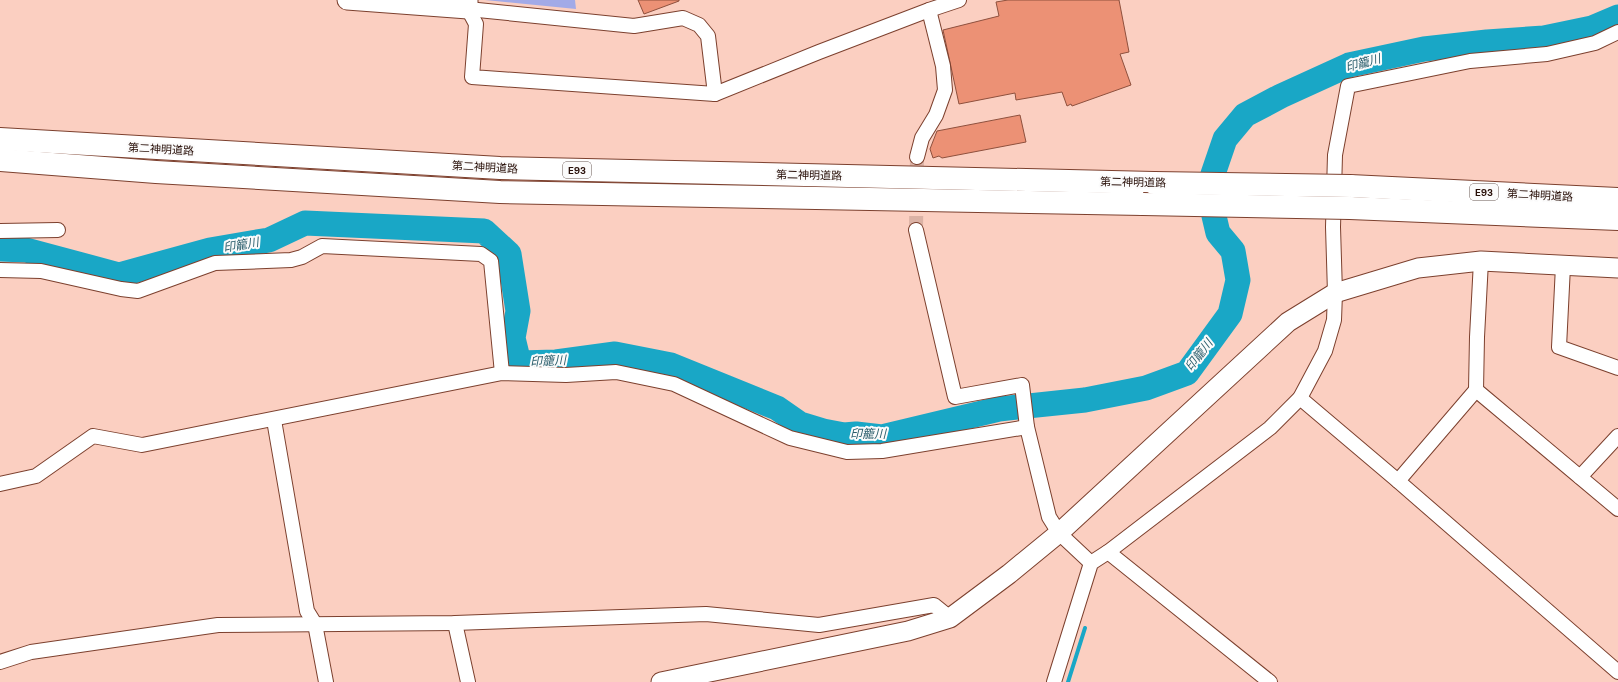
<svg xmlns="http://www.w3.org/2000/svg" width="1618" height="682" font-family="'DM Sans','Noto Sans JP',sans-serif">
  <rect width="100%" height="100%" fill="#fbcfc1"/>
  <polygon fill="#a2aae7" points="485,0 575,0 576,9"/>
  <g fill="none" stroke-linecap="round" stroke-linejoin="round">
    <polyline stroke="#19a7c6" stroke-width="4" points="1068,682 1085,628"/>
    <polyline stroke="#19a7c6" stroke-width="25" points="0,249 26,250 119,275 210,250 269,240 305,223 484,231 509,254 518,311 513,338 519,363 556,362 615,354 671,365 777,408 800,424 823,431 844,435 856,434 882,437 999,409 1085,400 1146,388 1187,373 1230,314 1238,280 1233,251 1218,233 1214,216 1213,174 1225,139 1245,115 1281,96 1349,65 1424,49 1487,42 1544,38 1592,28 1618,17"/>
  </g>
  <g fill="#ec9175" stroke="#8e503d">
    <polygon points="638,0 679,0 679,1 644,14"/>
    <polygon points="1008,0 1119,0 1129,52 1120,54 1131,85 1072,106 1071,104 1067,106 1062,92 1016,100 1015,93 959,104 943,30 999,16 996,2"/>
    <polygon points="1020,115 1026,142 942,158 939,156 933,158 930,149 937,131"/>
  </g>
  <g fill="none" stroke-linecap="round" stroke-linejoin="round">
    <polyline stroke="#dbb2a5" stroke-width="14" stroke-dasharray="14 7" stroke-linecap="butt" points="916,230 917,157"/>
    <defs>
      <g id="street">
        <polyline points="468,9 476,24 472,77 715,94 819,52 929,10 959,0"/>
        <polyline points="468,9 634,26 683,18 699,25 708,36 715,94"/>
        <polyline points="917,157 922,138 936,115 945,90 943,66 929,10"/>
        <polyline points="916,230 955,397 1022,385 1027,427 1049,517 1059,533 1091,563"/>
        <polyline points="0,231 58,230"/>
        <polyline points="1481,261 1477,337 1476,390 1618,509"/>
        <polyline points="1563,266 1559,347 1618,368"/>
        <polyline points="0,270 41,271 121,289 138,291 215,263 291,260 302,257 322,246 481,254 491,261 502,373"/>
        <polyline points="1300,398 1398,481 1618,672"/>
        <polyline points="274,420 307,611 315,624 326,682"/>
        <polyline points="1580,477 1618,436"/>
        <polyline points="1398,481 1476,390"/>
        <polyline points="0,484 36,476 93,436 142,445 502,373 566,375 616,372 674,384 790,438 847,452 882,451 1027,427"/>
        <polyline points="1108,552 1270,682"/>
        <polyline points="455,623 468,682"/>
        <polyline points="0,662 31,652 218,625 455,623 706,614 819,625 934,605 950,618"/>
        <polyline points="1054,682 1091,563 1108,552 1270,428 1300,398 1325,351 1334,320 1335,293 1333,227 1335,155 1348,86 1470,61 1547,54 1595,43 1618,32"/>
      </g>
      <g id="secondary">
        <polyline points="347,0 468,9 468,0"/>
        <polyline points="661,682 908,631 950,618 1009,574 1059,533 1288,322 1335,293 1418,268 1481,261 1618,268"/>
      </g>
      <g id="highway">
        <polyline points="0,139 500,168 1154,183"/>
        <polyline points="0,160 156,172 500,192 1143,204"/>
        <polyline points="1350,186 1618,199"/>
        <polyline points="1350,208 1618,219"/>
      </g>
    </defs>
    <use href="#street" stroke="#7c402e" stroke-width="16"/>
    <use href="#secondary" stroke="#7c402e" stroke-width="21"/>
    <use href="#highway" stroke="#7c402e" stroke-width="24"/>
    <use href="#street" stroke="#fff" stroke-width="14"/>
    <use href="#secondary" stroke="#fff" stroke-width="19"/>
    <use href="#highway" stroke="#fff" stroke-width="22"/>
    <defs>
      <g id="highway-bridge">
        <polyline points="1154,183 1350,186"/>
        <polyline points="1143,204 1350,208"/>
      </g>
    </defs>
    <use href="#highway-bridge" stroke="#7c402e" stroke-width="24" stroke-linecap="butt"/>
    <use href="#highway-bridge" stroke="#fff" stroke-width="22"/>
  </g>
  <g text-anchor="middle" stroke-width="4" stroke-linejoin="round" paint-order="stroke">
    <g fill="#fbfbfb" stroke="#675651" stroke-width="1">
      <rect x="563" y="162" width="28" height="16" rx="3"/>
      <rect x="1470" y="184" width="28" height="16" rx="3"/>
    </g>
    <g font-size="10" font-weight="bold" fill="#280f08">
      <text x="577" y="174">E93</text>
      <text x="1484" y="196">E93</text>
    </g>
    <g font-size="11" fill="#280f08" stroke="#fbfbfb">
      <text transform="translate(161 149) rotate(3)" y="4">第二神明道路</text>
      <text transform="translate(485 167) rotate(3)" y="4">第二神明道路</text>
      <text transform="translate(809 175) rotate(1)" y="4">第二神明道路</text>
      <text transform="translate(1133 182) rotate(1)" y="4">第二神明道路</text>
      <text transform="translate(1540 195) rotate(3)" y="4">第二神明道路</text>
    </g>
    <g font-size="12" font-style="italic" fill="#2b5e6c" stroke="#fbfbfb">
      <text transform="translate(1363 63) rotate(-15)" y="4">印籠川</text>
      <text transform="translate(241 245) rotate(-10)" y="4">印籠川</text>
      <text transform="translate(1199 355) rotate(-52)" y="4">印籠川</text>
      <text transform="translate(548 361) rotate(-3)" y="4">印籠川</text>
      <text x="868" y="438">印籠川</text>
    </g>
  </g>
</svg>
